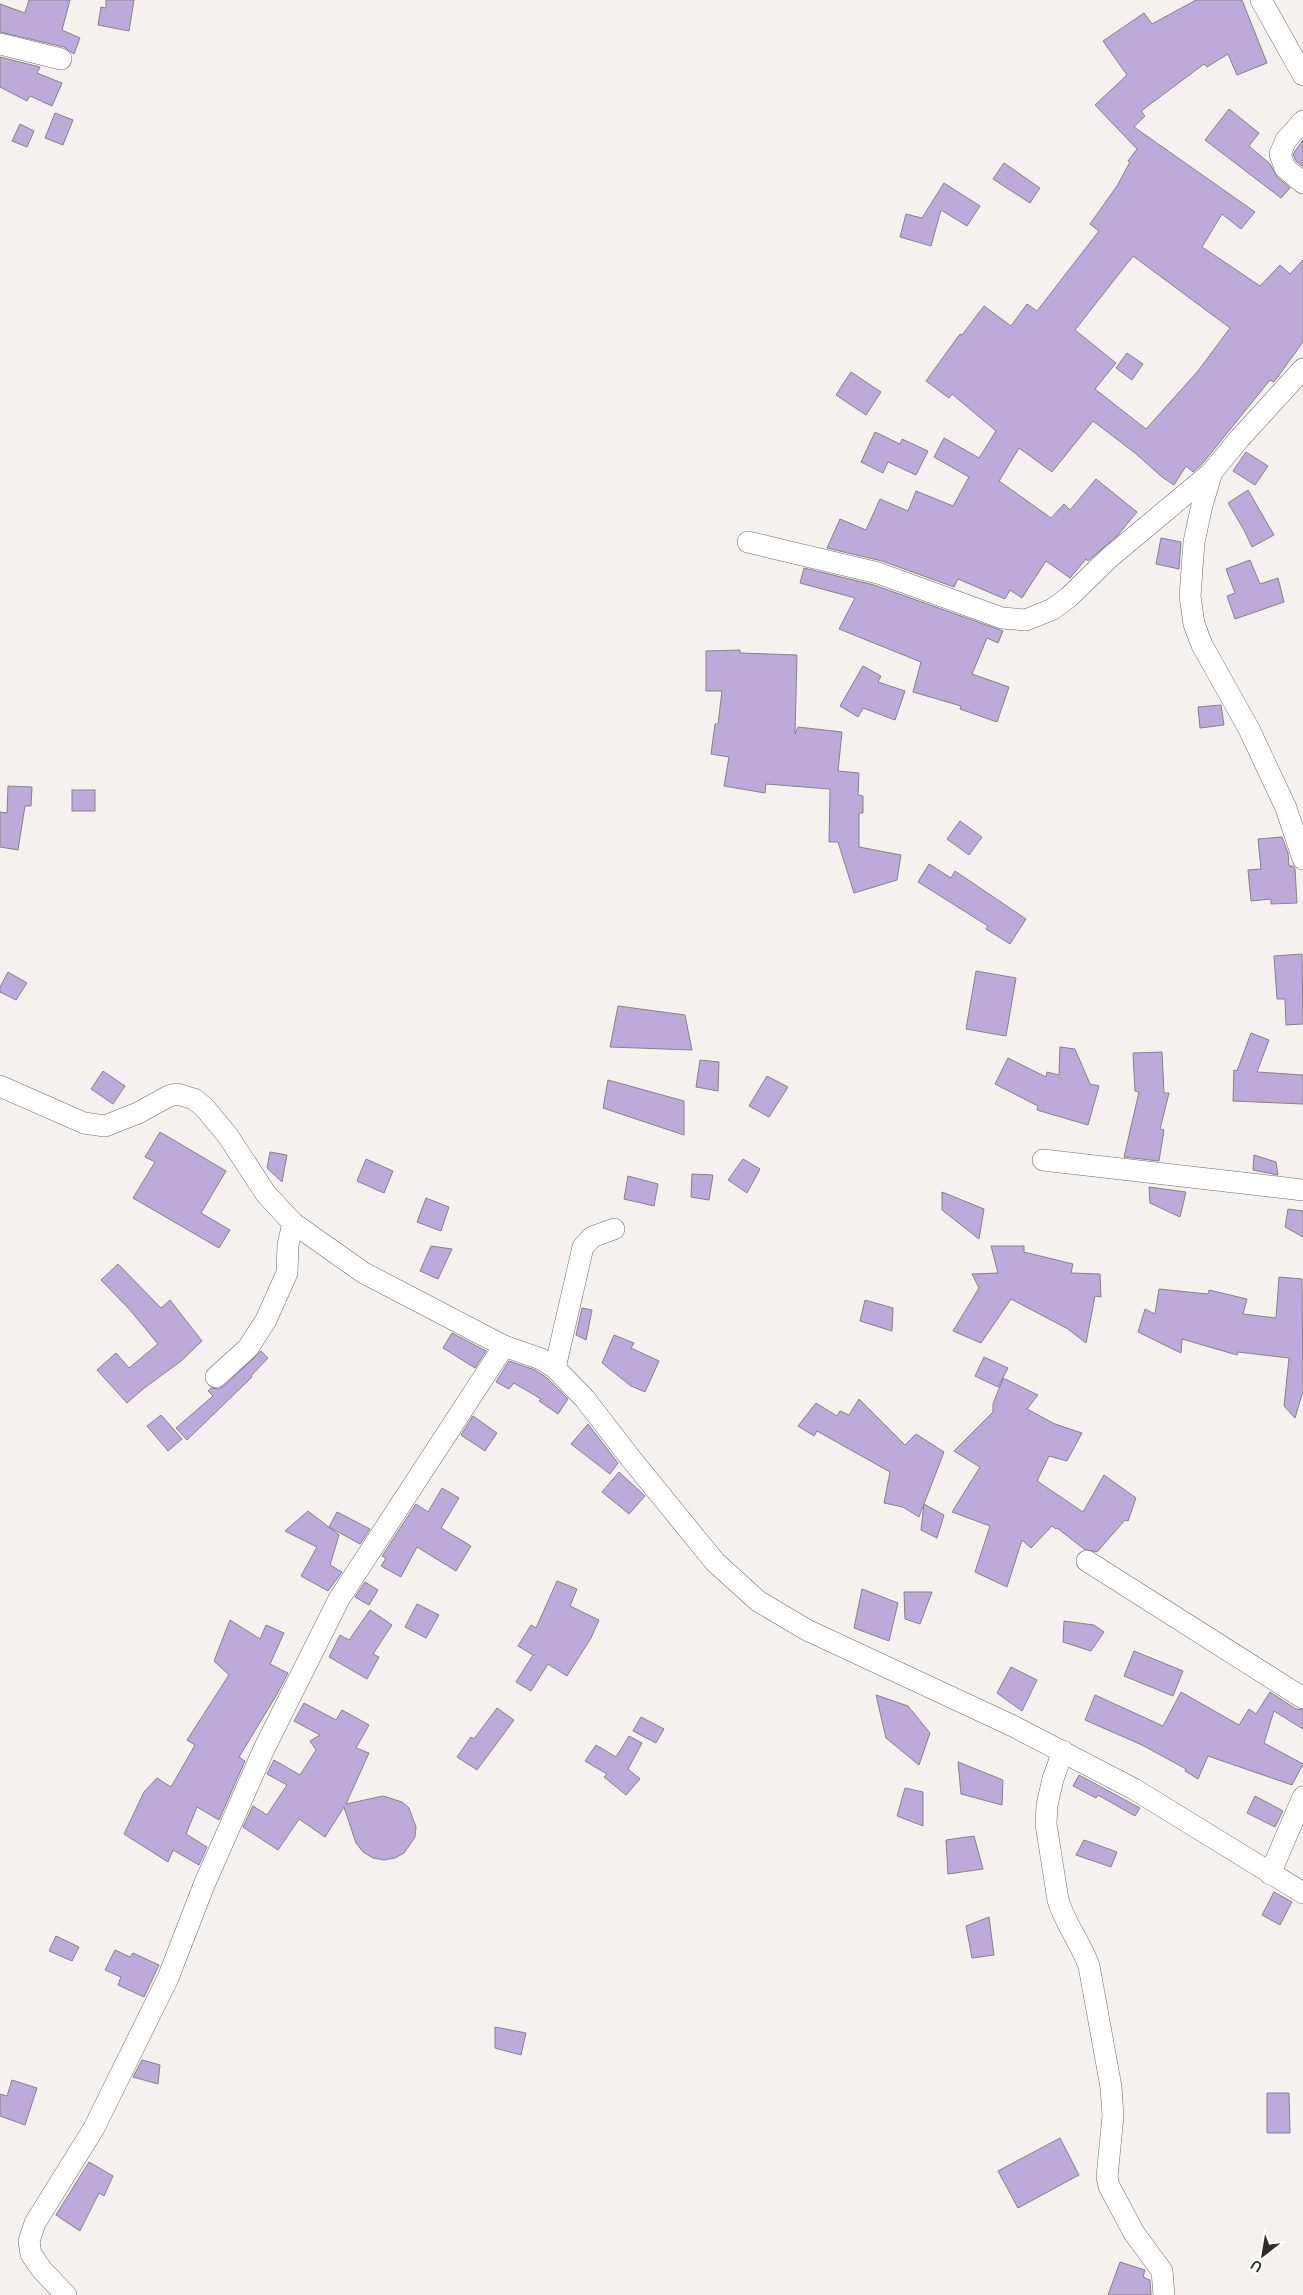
<svg xmlns="http://www.w3.org/2000/svg" width="1303" height="2295" font-family="Raleway,sans-serif">
  <rect width="100%" height="100%" fill="#f5f1ef"/>
  <g fill="#bcaadb" stroke="#848386" fill-rule="evenodd">
    <polygon points="29,0 70,0 62,30 80,38 74,54 64,47 0,32 0,4 25,13"/>
    <polygon points="106,0 134,0 129,31 98,25 101,7 106,8"/>
    <path d="M1196 0H1242L1267 63 1237 75 1228 54 1207 67 1204 64 1141 111 1145 116 1134 127 1255 212 1241 229 1222 214 1202 247 1260 286 1280 265 1290 274 1303 260V342L1274 382 1270 380 1203 463 1193 472 1186 466 1174 485 1162 477 1135 453 1093 421 1052 472 1019 448 999 481 1051 518 1064 504 1070 510 1096 479 1137 512 1118 535 1088 561 1086 559 1070 578 1046 561 1022 598 1010 590 1005 599 958 579 954 587 882 561 827 548 840 519 866 530 880 499 908 511 916 491 953 506 969 477 934 457 944 438 979 458 996 431 952 394 949 398 926 381 960 334 962 335 984 306 1011 326 1027 304 1037 311 1099 231 1090 224 1117 186 1130 162 1128 161 1137 149 1095 105 1127 75 1103 41 1144 13 1152 24ZM1133 256 1230 328 1198 371 1146 429 1095 389 1116 363 1075 330Z"/>
    <polygon points="0,57 40,67 37,73 62,83 52,106 30,96 27,101 0,87"/>
    <polygon points="1229,109 1259,133 1249,146 1270,164 1277,177 1290,188 1281,198 1205,140"/>
    <polygon points="55,113 73,120 63,145 45,138"/>
    <polygon points="20,124 34,131 27,147 12,141"/>
    <polygon points="1303,140 1303,167 1296,161 1293,154"/>
    <polygon points="1004,163 1040,188 1030,203 993,179"/>
    <polygon points="944,183 980,206 967,226 941,210 931,246 900,237 906,214 922,218"/>
    <polygon points="1127,353 1143,364 1132,380 1116,368"/>
    <polygon points="851,372 881,392 866,415 836,395"/>
    <polygon points="875,432 900,444 902,439 928,451 916,475 888,462 883,473 861,462"/>
    <polygon points="1246,452 1268,466 1255,485 1233,471"/>
    <polygon points="1248,490 1274,535 1252,547 1244,530 1228,503"/>
    <polygon points="1161,538 1181,542 1179,569 1156,564"/>
    <polygon points="1250,560 1260,584 1278,578 1284,602 1235,619 1227,596 1235,593 1226,569"/>
    <polygon points="804,568 874,585 1003,631 998,643 987,638 972,674 1009,687 997,722 960,709 961,706 913,692 921,662 839,629 855,598 800,583"/>
    <polygon points="740,650 740,653 797,655 795,734 798,727 842,732 838,771 859,773 858,795 863,796 863,813 859,813 859,847 901,855 897,880 854,893 838,842 829,842 830,789 766,784 765,793 724,786 729,757 711,754 715,724 718,724 722,691 706,691 706,651"/>
    <polygon points="863,666 881,676 878,682 905,691 895,720 863,708 858,717 840,706"/>
    <polygon points="1221,705 1224,725 1200,728 1198,707"/>
    <polygon points="8,786 32,787 31,806 25,806 18,850 0,847 0,812 7,813"/>
    <rect x="72" y="790" width="23" height="21"/>
    <polygon points="960,821 982,837 969,855 947,839"/>
    <polygon points="1282,837 1288,853 1289,866 1293,866 1295,869 1297,903 1271,904 1271,899 1251,901 1248,870 1261,869 1258,839"/>
    <polygon points="929,864 951,878 955,871 1026,919 1010,944 986,929 988,926 918,882"/>
    <polygon points="1302,954 1303,1024 1286,1025 1285,999 1277,999 1274,956"/>
    <polygon points="976,971 1016,978 1006,1036 966,1029"/>
    <polygon points="8,972 27,983 16,1000 0,992 0,987"/>
    <polygon points="618,1006 685,1015 692,1050 610,1047"/>
    <polygon points="1251,1033 1269,1040 1257,1072 1303,1075 1303,1104 1233,1101 1234,1070 1237,1071"/>
    <polygon points="1060,1047 1075,1049 1090,1084 1099,1086 1088,1125 1037,1110 1038,1106 995,1084 1008,1058 1046,1077 1047,1072 1059,1075"/>
    <polygon points="1162,1052 1164,1093 1169,1093 1160,1129 1164,1130 1159,1161 1124,1157 1139,1092 1135,1091 1133,1053"/>
    <polygon points="700,1060 719,1062 718,1091 696,1087"/>
    <polygon points="103,1071 125,1086 113,1104 91,1089"/>
    <polygon points="767,1076 788,1087 769,1117 749,1106"/>
    <polygon points="608,1080 684,1101 684,1135 603,1108"/>
    <polygon points="160,1132 226,1171 201,1213 230,1230 219,1248 133,1198 155,1162 145,1157"/>
    <polygon points="270,1152 287,1155 282,1182 267,1168"/>
    <polygon points="1254,1155 1276,1162 1278,1175 1253,1170"/>
    <polygon points="366,1159 393,1171 384,1193 357,1181"/>
    <polygon points="743,1159 760,1169 747,1193 728,1180"/>
    <polygon points="692,1174 713,1175 709,1200 691,1197"/>
    <polygon points="628,1176 658,1184 654,1206 624,1199"/>
    <polygon points="1149,1187 1186,1192 1180,1217 1150,1203"/>
    <polygon points="942,1192 984,1209 979,1239 942,1210"/>
    <polygon points="426,1198 449,1207 441,1231 417,1222"/>
    <polygon points="1288,1209 1303,1211 1303,1237 1285,1227"/>
    <polygon points="431,1246 452,1249 438,1279 420,1271"/>
    <polygon points="991,1246 1024,1246 1024,1252 1073,1264 1071,1273 1100,1274 1101,1297 1095,1296 1086,1343 1068,1329 1011,1299 981,1343 953,1331 979,1288 972,1274 998,1273"/>
    <polygon points="118,1264 161,1308 170,1300 202,1341 181,1361 143,1389 127,1403 97,1370 116,1353 129,1368 158,1344 130,1310 101,1280"/>
    <polygon points="1279,1277 1302,1279 1303,1391 1295,1418 1284,1406 1289,1358 1238,1352 1237,1355 1182,1339 1181,1353 1138,1332 1145,1309 1155,1314 1159,1289 1208,1294 1209,1290 1247,1299 1243,1314 1276,1318"/>
    <polygon points="865,1300 893,1308 892,1331 860,1321"/>
    <polygon points="582,1308 592,1310 586,1340 576,1335"/>
    <polygon points="452,1333 486,1351 475,1368 443,1348"/>
    <polygon points="614,1335 634,1343 631,1348 659,1361 645,1392 631,1386 602,1363"/>
    <polygon points="261,1351 268,1358 251,1376 252,1377 187,1440 176,1428 213,1396 208,1391 211,1388 218,1389 224,1386"/>
    <polygon points="984,1357 1008,1368 998,1387 975,1376"/>
    <polygon points="509,1361 535,1370 547,1378 568,1399 558,1414 539,1401 541,1399 514,1383 509,1389 496,1382"/>
    <polygon points="1003,1378 1038,1395 1027,1409 1055,1424 1082,1433 1067,1461 1049,1456 1037,1481 1083,1512 1104,1475 1136,1498 1128,1521 1125,1520 1097,1552 1084,1549 1057,1528 1056,1529 1052,1526 1031,1548 1022,1540 1007,1587 975,1572 990,1526 952,1512 980,1467 954,1451 993,1412 993,1404"/>
    <polygon points="859,1399 905,1445 916,1434 944,1452 919,1517 903,1507 884,1503 890,1472 817,1431 814,1436 798,1426 816,1403 837,1416 840,1411 849,1415"/>
    <polygon points="161,1415 182,1439 168,1451 147,1426"/>
    <polygon points="473,1416 497,1433 485,1451 461,1435"/>
    <polygon points="588,1424 618,1463 610,1474 571,1444"/>
    <polygon points="619,1472 645,1496 629,1514 602,1492"/>
    <polygon points="442,1488 459,1498 441,1528 471,1546 456,1571 417,1547 401,1577 381,1566 386,1558 382,1556 416,1504 428,1512"/>
    <polygon points="924,1504 944,1515 937,1538 921,1530"/>
    <polygon points="308,1511 339,1535 330,1565 342,1572 328,1591 301,1576 317,1547 285,1531"/>
    <polygon points="337,1512 370,1529 360,1544 329,1527"/>
    <polygon points="557,1581 577,1589 570,1606 599,1620 591,1638 567,1676 548,1664 531,1691 516,1682 533,1655 518,1646 531,1625 536,1628"/>
    <polygon points="365,1582 378,1590 369,1605 355,1597"/>
    <polygon points="862,1589 898,1603 889,1641 854,1628"/>
    <polygon points="904,1592 932,1592 920,1624 905,1619"/>
    <polygon points="417,1604 439,1615 426,1638 405,1627"/>
    <polygon points="370,1610 392,1625 373,1654 379,1657 367,1679 329,1657 340,1635 349,1640"/>
    <polygon points="230,1620 260,1639 266,1625 284,1633 270,1664 288,1673 276,1696 239,1757 245,1761 219,1820 197,1807 186,1834 207,1847 199,1865 173,1850 168,1862 124,1834 144,1792 157,1778 171,1787 195,1745 187,1740 229,1675 214,1661"/>
    <polygon points="1064,1621 1094,1625 1104,1632 1091,1651 1063,1642"/>
    <polygon points="1134,1651 1183,1671 1173,1696 1124,1676"/>
    <polygon points="1011,1667 1037,1680 1022,1711 997,1693"/>
    <polygon points="1181,1692 1239,1725 1249,1709 1256,1714 1270,1692 1296,1709 1303,1710 1303,1729 1274,1711 1264,1743 1303,1764 1292,1785 1208,1756 1198,1779 1185,1771 1186,1769 1142,1745 1085,1720 1095,1695 1163,1726"/>
    <polygon points="876,1695 908,1706 930,1733 919,1765 886,1738"/>
    <polygon points="304,1703 336,1720 342,1710 369,1725 356,1748 369,1753 346,1804 383,1796 402,1802 409,1808 416,1827 415,1837 404,1853 395,1858 384,1860 373,1858 363,1852 356,1843 344,1807 325,1837 299,1819 278,1850 243,1827 253,1806 267,1815 287,1785 267,1774 274,1760 300,1775 316,1750 310,1741 320,1735 294,1721"/>
    <polygon points="497,1708 514,1720 477,1770 457,1757 471,1737 474,1739"/>
    <polygon points="641,1717 664,1729 656,1743 633,1731"/>
    <polygon points="629,1736 642,1743 628,1769 640,1779 626,1795 604,1777 607,1774 585,1761 596,1745 616,1757"/>
    <polygon points="958,1762 1003,1780 1002,1805 961,1794"/>
    <polygon points="1079,1775 1140,1808 1135,1816 1098,1795 1096,1798 1073,1786"/>
    <polygon points="905,1788 923,1792 923,1826 897,1816"/>
    <polygon points="1255,1796 1283,1811 1275,1827 1247,1813"/>
    <polygon points="974,1836 983,1869 948,1874 946,1840"/>
    <polygon points="1084,1840 1117,1852 1111,1867 1076,1855"/>
    <polygon points="1274,1892 1292,1902 1280,1925 1262,1915"/>
    <polygon points="989,1917 994,1955 972,1958 966,1926"/>
    <polygon points="56,1936 79,1947 72,1961 49,1951"/>
    <polygon points="115,1950 130,1957 133,1953 159,1965 144,1997 118,1985 121,1977 105,1970"/>
    <polygon points="495,2027 526,2033 521,2055 495,2048"/>
    <polygon points="142,2060 160,2065 158,2084 133,2077"/>
    <polygon points="12,2080 37,2088 25,2125 0,2116 0,2094 7,2096"/>
    <polygon points="1267,2093 1289,2093 1290,2133 1267,2133"/>
    <polygon points="1060,2138 1079,2175 1018,2208 998,2171"/>
    <polygon points="89,2162 113,2176 104,2196 99,2193 80,2231 56,2215"/>
    <polygon points="1120,2262 1145,2270 1143,2277 1150,2280 1151,2295 1108,2295"/>
  </g>
  <g fill="none" stroke-linecap="round" stroke-linejoin="round">
    <defs>
      <g id="minor">
        <polyline points="1261,0 1303,75"/>
        <polyline points="0,44 61,59"/>
        <polyline points="1303,121 1286,140 1280,154 1285,168 1303,183"/>
        <polyline points="1303,369 1240,438 1212,472 1202,505 1194,542 1190,596 1194,624 1202,645 1249,729 1286,808 1303,859"/>
        <polyline points="748,542 878,573 1002,618 1026,620 1053,609 1069,597 1109,558 1212,472"/>
        <polyline points="0,1086 84,1123 105,1126 138,1113 169,1096 177,1094 194,1099 204,1107 228,1136 266,1194 293,1223 364,1273 504,1346 541,1359 555,1368 585,1399 632,1460 715,1562 758,1601 807,1630 1013,1726 1134,1789 1303,1893"/>
        <polyline points="1043,1160 1303,1190"/>
        <polyline points="555,1368 583,1247 592,1237 614,1229"/>
        <polyline points="216,1377 248,1348 266,1320 287,1273 288,1245 293,1223"/>
        <polyline points="1087,1561 1303,1698"/>
        <path d="M1063 1751 1053 1779 1047 1805 1046 1824 1058 1900C1065 1924 1081 1943 1089 1966L1111 2087 1113 2116 1107 2177 1109 2186 1134 2233 1162 2271 1164 2295"/>
        <polyline points="1270,1874 1303,1797"/>
        <polyline points="66,2295 42,2270 31,2254 29,2241 35,2223 94,2128 168,1978 204,1885 264,1749 339,1599 504,1346"/>
      </g>
    </defs>
    <use href="#minor" stroke="#6d6a68" stroke-width="22"/>
    <use href="#minor" stroke="#fff" stroke-width="21"/>
  </g>
  <g transform="translate(1263 2255) rotate(211)" stroke="#ffffff" stroke-width="4" paint-order="stroke">
  <path d="M0-4L9 19L0 12L-9 19Z" fill="#2e2d2c"/>
  <text y="-8" font-size="14" font-weight="bold" text-anchor="middle" fill="#2e2d2c">U</text>
  </g>
</svg>
